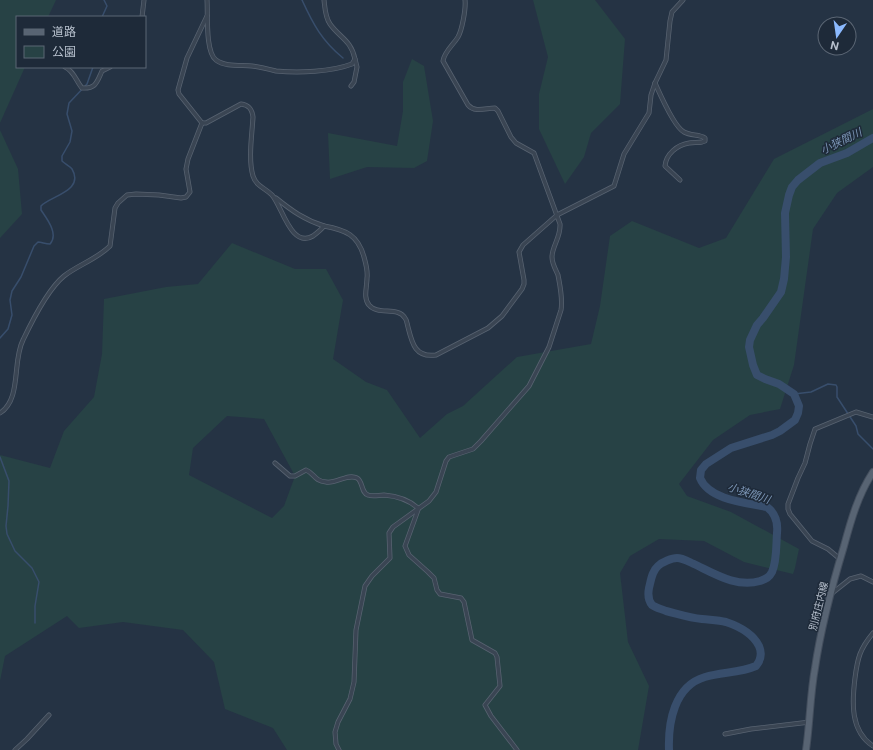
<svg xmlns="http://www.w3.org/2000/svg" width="873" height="750" font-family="'Public Sans','Noto Sans JP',sans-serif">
  <rect width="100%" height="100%" fill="#253344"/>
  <g fill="#274245" fill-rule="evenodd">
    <polygon points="0,0 56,0 48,17 17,17 17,67 25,67 0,123"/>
    <polygon points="533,0 595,0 625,39 620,104 591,133 584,157 565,184 539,129 539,94 548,57"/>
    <polygon points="412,59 424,66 433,121 427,161 414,168 367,167 330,179 328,133 397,146 403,111 403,82"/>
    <path d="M873 109V167L837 193 813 229 794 365 780 409 750 415 713 440 679 484 687 496 731 512 799 549 795 568 793 574 744 562 704 541 659 539 630 556 620 573 628 642 649 686 638 750H287L273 728 225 709 214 662 183 630 123 622 79 628 67 616 5 656 0 681V455L50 468 64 431 94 397 102 354 104 299 166 287 198 284 232 243 295 269H326L343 300 333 359 366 382 387 390 420 438 447 414 463 406 517 357 591 344 600 306 610 236 632 221 699 248 726 238 774 159ZM227 416 264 419 295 476 284 506 272 518 189 475 193 448Z"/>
    <polygon points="0,130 18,169 22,214 0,238"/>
  </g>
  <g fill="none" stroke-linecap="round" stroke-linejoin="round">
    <g stroke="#384e6c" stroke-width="1.5">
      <path d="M302 0C313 24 322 41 343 58"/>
      <polyline points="102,17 107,6 104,0"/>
      <path d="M0 338 8 329 12 315 10 300 12 291 21 277 34 246 38 242C42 242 45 244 50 244 59 234 47 219 41 210V206C50 196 85 191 72 169 70 166 65 164 62 161V156L70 142 72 131 67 114 69 103 87 84 93 67"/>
      <polyline points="794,394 811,392 828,384 836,385 837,387 837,397 856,426 858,434 873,449"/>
      <polyline points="0,457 9,481 8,506 6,526 7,534 15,551 32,568 39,582 35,606 35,623"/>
    </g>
    <path stroke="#384e6c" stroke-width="8" d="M669 750C668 723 674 686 705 677 722 672 740 673 756 666 761 660 762 653 759 646 753 634 738 626 726 622 718 620 710 620 702 619 690 618 678 614 666 611 662 609 656 608 652 605 648 600 648 593 649 588 651 580 652 571 658 566 662 562 672 558 677 558 683 558 689 562 694 564 715 574 737 588 760 581 765 579 769 578 772 572 777 561 776 546 777 533 778 523 775 513 767 507 746 503 709 500 700 478L701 470 706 464 731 448 772 435 780 431 795 420 798 413 799 406 794 394 779 384 765 379 757 375 753 365 749 347 750 340 757 325 763 318 781 292 784 279 786 257 785 213 789 195 792 187 798 180 820 163 847 153 873 138"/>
    <defs>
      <g id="street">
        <path d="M207 0C208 13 205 52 216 60 225 67 241 65 252 66 260 67 268 69 276 71 299 73 331 72 352 64L355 59C351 40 340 38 330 24 325 17 325 8 324 0"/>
        <polyline points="142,17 144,0"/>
        <path d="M65 67C74 71 76 81 82 88 96 89 97 82 102 71L110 67"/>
        <path d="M655 83C660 94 674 127 684 132 691 136 699 134 705 138V141L702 142C698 143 693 142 689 143 677 145 666 154 665 166L680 180"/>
        <polyline points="351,86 354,82 357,67 355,59"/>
        <path d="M202 123H206L241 104C249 105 252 109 253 117 252 135 248 159 253 176 256 186 265 188 272 195 282 206 291 249 313 236 317 233 321 230 324 226 346 230 358 235 364 257 366 264 368 271 367 278 367 287 363 298 369 305 378 316 398 306 405 318 407 320 407 324 408 327 412 343 415 358 436 355L488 328 502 316 522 289 524 284V280L519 252 523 245 557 215 614 186 624 154 649 113 651 95 655 83 666 60 670 21 672 12 683 0"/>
        <polyline points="202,123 179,94 178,90 187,58 207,16"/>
        <path d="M276 198C292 211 305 220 324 226"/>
        <path d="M0 413C22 399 12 361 23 340 32 321 48 289 64 276 78 265 97 259 110 246L115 208 118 203 127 195 136 194 159 195 181 198 186 197 190 192 186 169 188 159 202 123"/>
        <path d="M275 463 290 476H295L306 470C314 473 314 481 326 482 336 484 348 473 357 478 363 481 361 493 368 495 373 497 379 495 384 495 397 496 409 500 418 508"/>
        <polyline points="418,510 405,546 409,555 428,572 434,578 437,590 440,594 461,598 464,602 472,640 495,653 497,657 500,686 485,705 491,716 517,750"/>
        <polyline points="840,559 828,549 812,541 790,514 788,509 788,504 798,478 805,463 810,444 815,429 856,412 873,417"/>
        <polyline points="831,594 850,579 861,576 873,582"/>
        <path d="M873 633C868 639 863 646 860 654 857 662 856 670 855 678 852 702 850 731 873 746"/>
        <polyline points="725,734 751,729 810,722"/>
        <polyline points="15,750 27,739 49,715"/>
        <path d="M339 750 336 744 335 732 338 722 350 699 354 682 356 630 365 586 372 576 390 558 389 533 393 527 429 501 436 492 446 461 449 457 473 449 481 441 529 386 549 347 561 310C563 299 560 286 558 275 556 270 552 264 552 257 552 246 561 237 560 224L534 153 516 143 511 137 498 111 495 108C486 108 475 113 468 105L443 61C444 52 453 45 458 37 462 30 466 9 465 0"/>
      </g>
      <path id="primary" d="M806 750C810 723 810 695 815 668 821 627 832 586 844 546 851 520 858 495 873 472"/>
    </defs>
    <use href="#street" stroke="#586371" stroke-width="5"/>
    <use href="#primary" stroke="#434e5d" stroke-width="8"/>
    <use href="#street" stroke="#3a4553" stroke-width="3.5"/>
    <use href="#primary" stroke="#586473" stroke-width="6"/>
  </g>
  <g text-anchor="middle" stroke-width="3" stroke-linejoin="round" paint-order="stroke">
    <g font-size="10" fill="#b7c0cd" stroke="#1e2a39">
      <text transform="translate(818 606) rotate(-76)" y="4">別府庄内線</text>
    </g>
    <g font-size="11" font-style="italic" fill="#7c96b6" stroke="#1e2a39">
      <text transform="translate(841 141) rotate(-26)" y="4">小狭間川</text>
      <text transform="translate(749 493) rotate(18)" y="4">小狭間川</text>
    </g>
  </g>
  <rect x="16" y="16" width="130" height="52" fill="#1e2a39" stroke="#5b6674"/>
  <rect x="24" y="29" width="20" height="6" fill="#586473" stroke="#5b6674"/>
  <text x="52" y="36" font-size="12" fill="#b7c0cd">道路</text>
  <rect x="24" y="46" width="20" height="12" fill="#274245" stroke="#5b6674"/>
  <text x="52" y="56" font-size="12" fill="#b7c0cd">公園</text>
  <g transform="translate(837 36) rotate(193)"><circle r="19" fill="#1e2a39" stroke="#5b6674"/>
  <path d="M0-3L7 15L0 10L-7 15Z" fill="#8bb9fe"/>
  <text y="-6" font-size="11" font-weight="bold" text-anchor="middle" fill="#b7c0cd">N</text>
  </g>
</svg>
